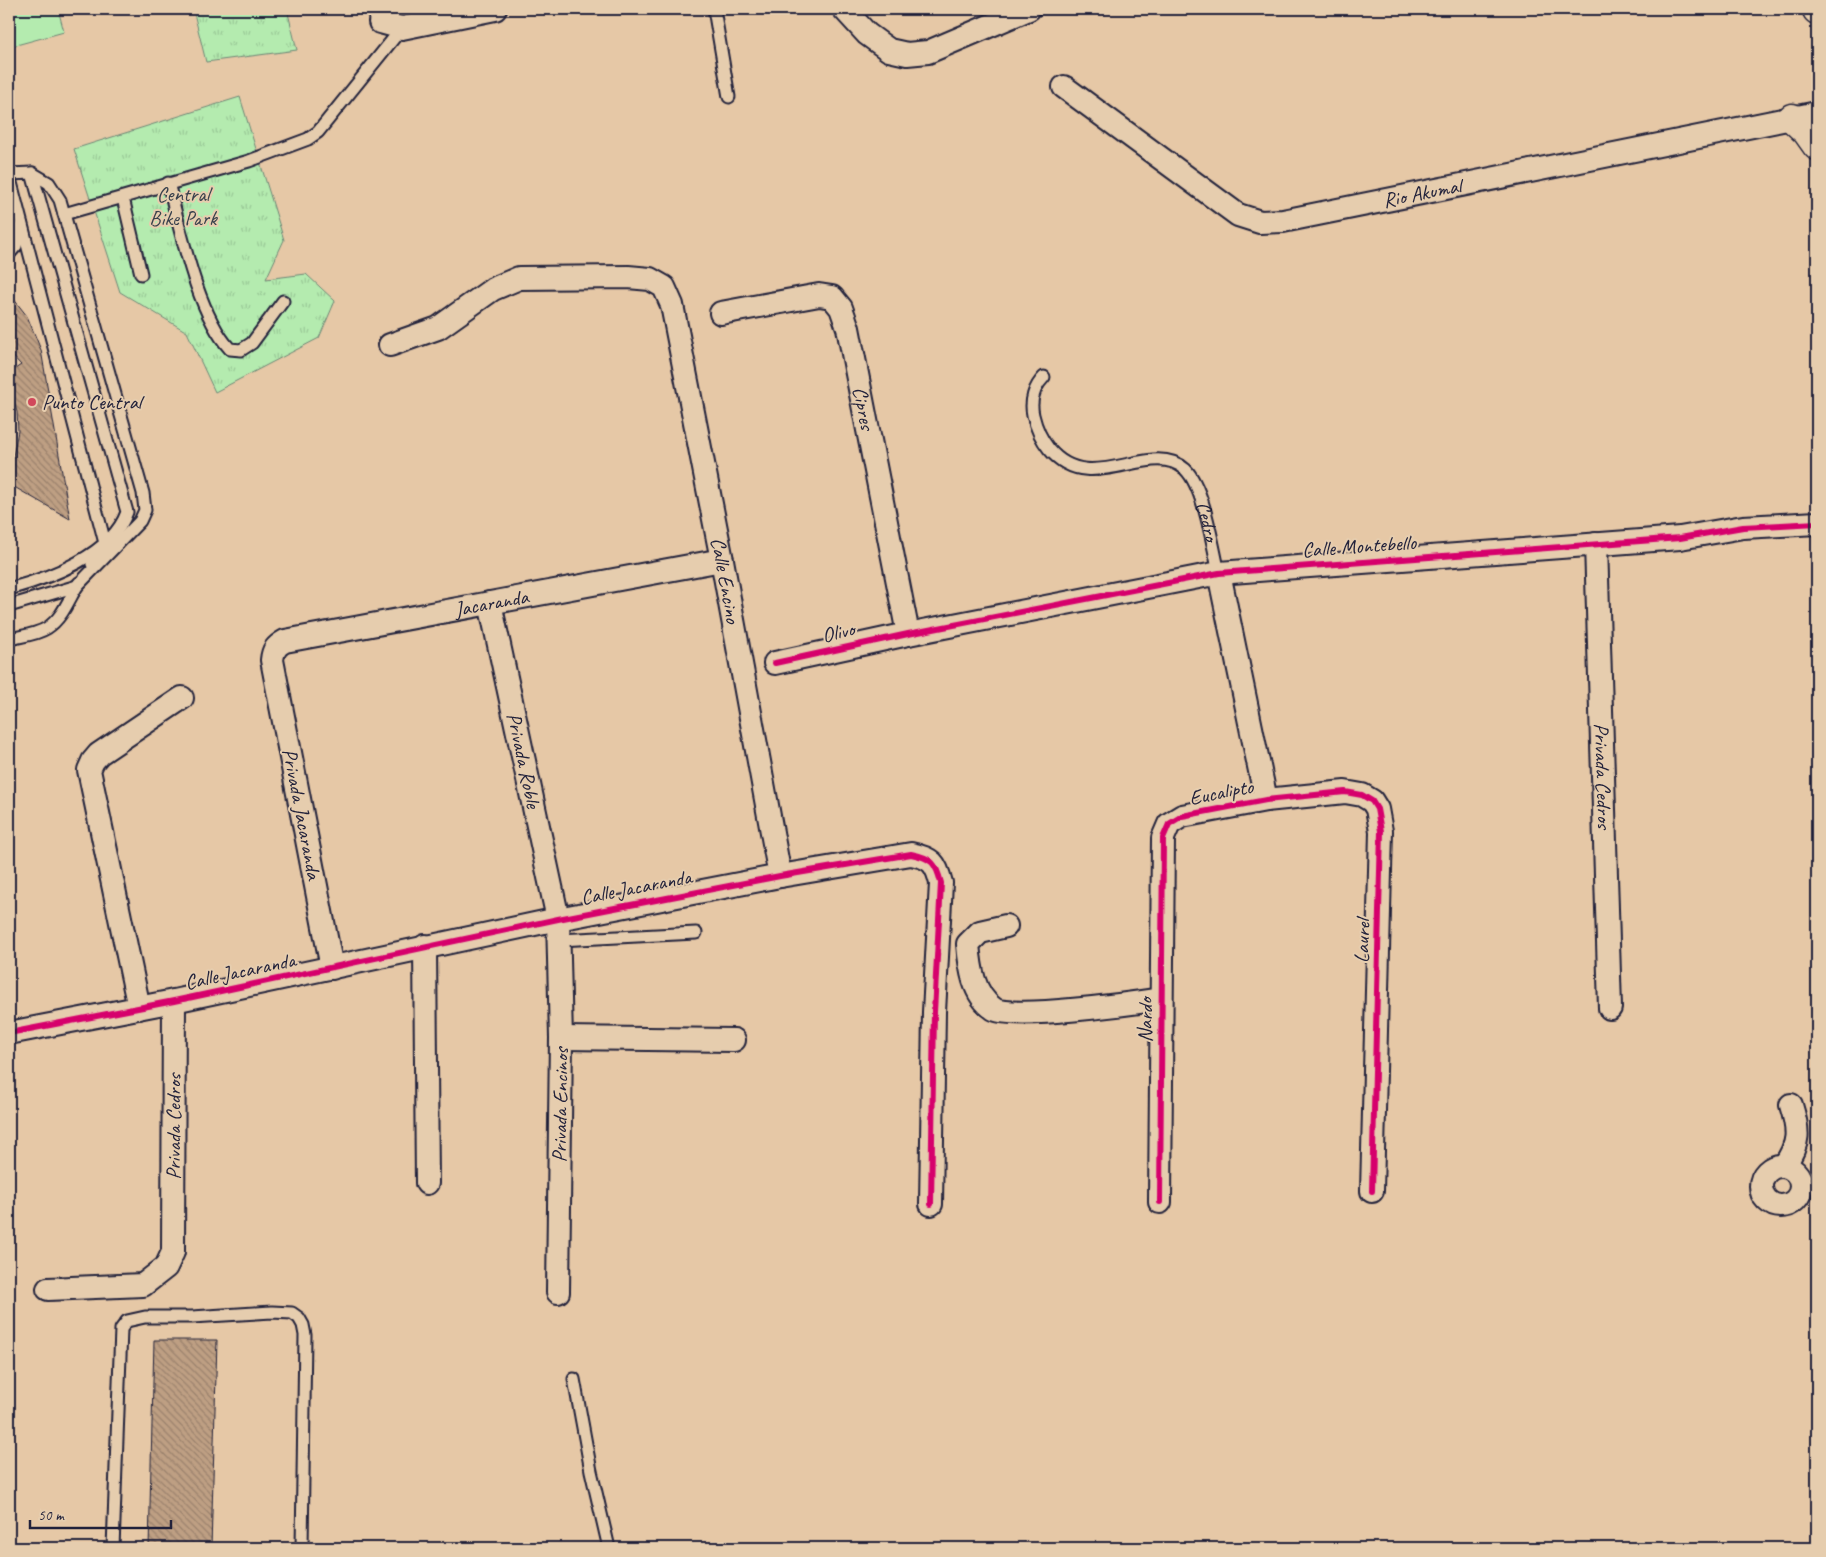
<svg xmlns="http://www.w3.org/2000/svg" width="1826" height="1557" font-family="Caveat,sans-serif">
  <defs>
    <pattern id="park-tufts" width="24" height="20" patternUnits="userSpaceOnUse" patternTransform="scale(1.25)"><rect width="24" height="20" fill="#b4ebaf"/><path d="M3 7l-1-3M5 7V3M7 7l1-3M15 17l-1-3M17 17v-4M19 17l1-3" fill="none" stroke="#9ac997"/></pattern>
    <pattern id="building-back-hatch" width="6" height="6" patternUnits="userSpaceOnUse" patternTransform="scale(1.25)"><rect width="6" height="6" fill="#be9f83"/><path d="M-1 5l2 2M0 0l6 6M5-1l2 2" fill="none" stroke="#9a816c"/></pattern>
  </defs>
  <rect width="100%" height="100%" fill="#e6c8a6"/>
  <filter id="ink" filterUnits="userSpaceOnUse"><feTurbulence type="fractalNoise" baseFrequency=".02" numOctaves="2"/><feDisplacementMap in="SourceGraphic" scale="10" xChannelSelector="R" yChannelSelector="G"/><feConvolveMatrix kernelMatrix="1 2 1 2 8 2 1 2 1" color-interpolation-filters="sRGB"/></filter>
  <g filter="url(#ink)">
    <g fill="url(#park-tufts)" stroke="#6b8675">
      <polygon points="193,9 287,9 297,50 206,62"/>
      <polygon points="240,97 284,240 266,279 306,274 335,301 319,338 215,392 187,332 120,292 74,149"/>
    </g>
    <polygon fill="#b4ebaf" stroke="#6b8675" points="9,9 58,9 64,32 9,47"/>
    <g fill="url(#building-back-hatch)" stroke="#22223b">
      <polygon points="9,293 27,316 41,350 70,519 9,484 9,470 11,466 18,431 17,412 9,383 9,373 21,365 9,352"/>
      <polygon points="154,1340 217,1340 211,1548 149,1548"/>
    </g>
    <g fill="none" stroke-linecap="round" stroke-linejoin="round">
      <defs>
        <g id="service">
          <polyline points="714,9 729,97"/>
          <path d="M9 174 32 173 127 512C112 555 49 578 9 589"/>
          <polyline points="9,175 105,543 92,564"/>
          <path d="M168 183C181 231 197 313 230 349L241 350 252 343 283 301"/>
          <polyline points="123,198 141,274"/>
          <polyline points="64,214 249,161 308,139 318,132 402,28"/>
          <polyline points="9,254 16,246 21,223"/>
          <path id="s1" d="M1044 377C1034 387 1030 401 1033 415 1036 428 1041 439 1049 449 1090 499 1150 438 1185 469 1204 487 1213 547 1219 573"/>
          <polyline points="9,606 77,586 140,521 145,510 143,493 60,200 49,183 32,173"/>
          <path d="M9 639C21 636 36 635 47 628 63 618 69 598 79 583"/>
          <polyline points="559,940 696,933"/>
          <polyline points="574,1379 591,1471 609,1548"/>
          <polyline points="113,1548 121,1329 127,1321 145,1317 192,1317 272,1312 292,1313 299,1318 303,1325 305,1335 302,1548"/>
        </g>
        <g id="minor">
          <polyline points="844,9 867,34 889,50 907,54 928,52 1029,9"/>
          <polyline points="380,22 402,28 495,9"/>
          <path id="s2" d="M1064 87 1238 215 1260 222 1283 221 1817 113"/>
          <path id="s3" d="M721 313 819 295 832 297 841 308 848 328 908 634"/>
          <path id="s4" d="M390 345 438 328 493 289 519 278 628 277 650 279 664 287 672 305 722 560 780 876"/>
          <path id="s5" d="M1596 544 1610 1008"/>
          <polyline points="1219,573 1266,800"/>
          <path id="s6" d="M490 603 558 919 561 1038 558 1292"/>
          <polyline points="775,663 908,634 1219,573 1680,538 1743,527 1817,523"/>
          <path d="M1006 926 980 932 968 944C970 967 973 995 994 1009 1011 1020 1135 1003 1161 999"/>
          <polyline points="425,946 427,1183"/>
          <path id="s7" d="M332 968 272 660C273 650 276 646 285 641L722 560"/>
          <polyline points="139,1008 89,770 93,761 99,754 182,698"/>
          <path d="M9 1033 174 1001 558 919 780 876 911 854C932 858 936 863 941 883L934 1012 931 1204"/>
          <polyline points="561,1038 734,1040"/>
          <circle cx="1781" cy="1186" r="20"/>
          <path d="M1784 1166C1800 1143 1799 1131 1791 1105"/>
          <polyline points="1160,1202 1163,838 1169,824 1182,816 1266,800 1345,792 1362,795 1372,801 1377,809 1381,831 1372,1191"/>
          <path id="s8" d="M48 1289 143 1285 166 1267 173 1252 174 1001"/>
        </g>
        <g id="secondary">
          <polyline points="1817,9 1817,10"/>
          <polyline points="1792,118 1807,132 1817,146"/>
        </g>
      </defs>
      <use href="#service" stroke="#22223b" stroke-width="15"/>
      <use href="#minor" stroke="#22223b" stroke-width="26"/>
      <use href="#secondary" stroke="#22223b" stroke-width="31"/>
      <use href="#service" stroke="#e6cdae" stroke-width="11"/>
      <use href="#minor" stroke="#e6cdae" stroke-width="22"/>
      <use href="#secondary" stroke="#e6cdae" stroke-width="28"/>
      <defs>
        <g id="cycleway">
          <polyline points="775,663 908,634 1219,573 1680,538 1743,527 1817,523"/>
          <path d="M9 1033 174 1001 558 919 780 876 911 854C932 858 936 863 941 883L934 1012 931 1204"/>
          <polyline points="1160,1202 1163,838 1169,824 1182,816 1266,800 1345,792 1362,795 1372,801 1377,809 1381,831 1372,1191"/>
        </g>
      </defs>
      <use href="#cycleway" stroke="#e6cdae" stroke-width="9"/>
      <use href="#cycleway" stroke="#d6006c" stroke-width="6"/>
    </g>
  </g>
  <circle fill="#d1495b" stroke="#e6cdae" stroke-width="2" cx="32" cy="402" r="5"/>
  <g text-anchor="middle" stroke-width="4" stroke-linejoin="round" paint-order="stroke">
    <g font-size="21" fill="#22223b" stroke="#e6cdae">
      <text dy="7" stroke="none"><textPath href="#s2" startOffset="404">Rio Akumal</textPath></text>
      <text dy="7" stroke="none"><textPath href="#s3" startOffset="230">Cipres</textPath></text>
      <text dy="7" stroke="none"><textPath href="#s1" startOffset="282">Cedro</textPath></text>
      <text transform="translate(1359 546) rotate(-4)" y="7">Calle Montebello</text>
      <text dy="7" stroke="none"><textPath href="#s4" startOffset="594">Calle Encino</textPath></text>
      <text dy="7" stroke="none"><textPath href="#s7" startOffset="548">Jacaranda</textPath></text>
      <text transform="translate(838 632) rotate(-13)" y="7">Olivo</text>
      <text dy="7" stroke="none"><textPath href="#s6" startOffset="161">Privada Roble</textPath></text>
      <text dy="7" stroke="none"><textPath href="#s5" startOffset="232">Privada Cedros</textPath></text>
      <text transform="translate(1221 792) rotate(-11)" y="7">Eucalipto</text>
      <text transform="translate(302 814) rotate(79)" y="7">Privada Jacaranda</text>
      <text transform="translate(636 887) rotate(-11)" y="7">Calle Jacaranda</text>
      <text transform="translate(1362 941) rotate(-88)" y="7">Laurel</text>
      <text transform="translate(240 971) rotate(-12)" y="7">Calle Jacaranda</text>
      <text transform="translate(1145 1020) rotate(-90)" y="7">Nardo</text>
      <text transform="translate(560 1105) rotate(-89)" y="7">Privada Encinos</text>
      <text dy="7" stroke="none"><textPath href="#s8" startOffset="266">Privada Cedros</textPath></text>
    </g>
    <g font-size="21" fill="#38404c" stroke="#e6cdae">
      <text x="183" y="201">Central<tspan x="183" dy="24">Bike Park</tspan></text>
    </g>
    <g font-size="21" fill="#22223b" stroke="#e6cdae" text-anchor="start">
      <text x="42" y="409">Punto Central</text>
    </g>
  </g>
  <rect width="1826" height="1557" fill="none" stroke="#e6cdae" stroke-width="30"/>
  <rect x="15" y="15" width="1796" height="1527" fill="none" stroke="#22223b" stroke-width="2" filter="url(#ink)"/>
  <path d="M30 1520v8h141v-8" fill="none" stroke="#22223b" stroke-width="2.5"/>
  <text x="38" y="1520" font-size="15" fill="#22223b" stroke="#e6cdae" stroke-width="4" paint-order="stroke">50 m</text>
</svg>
